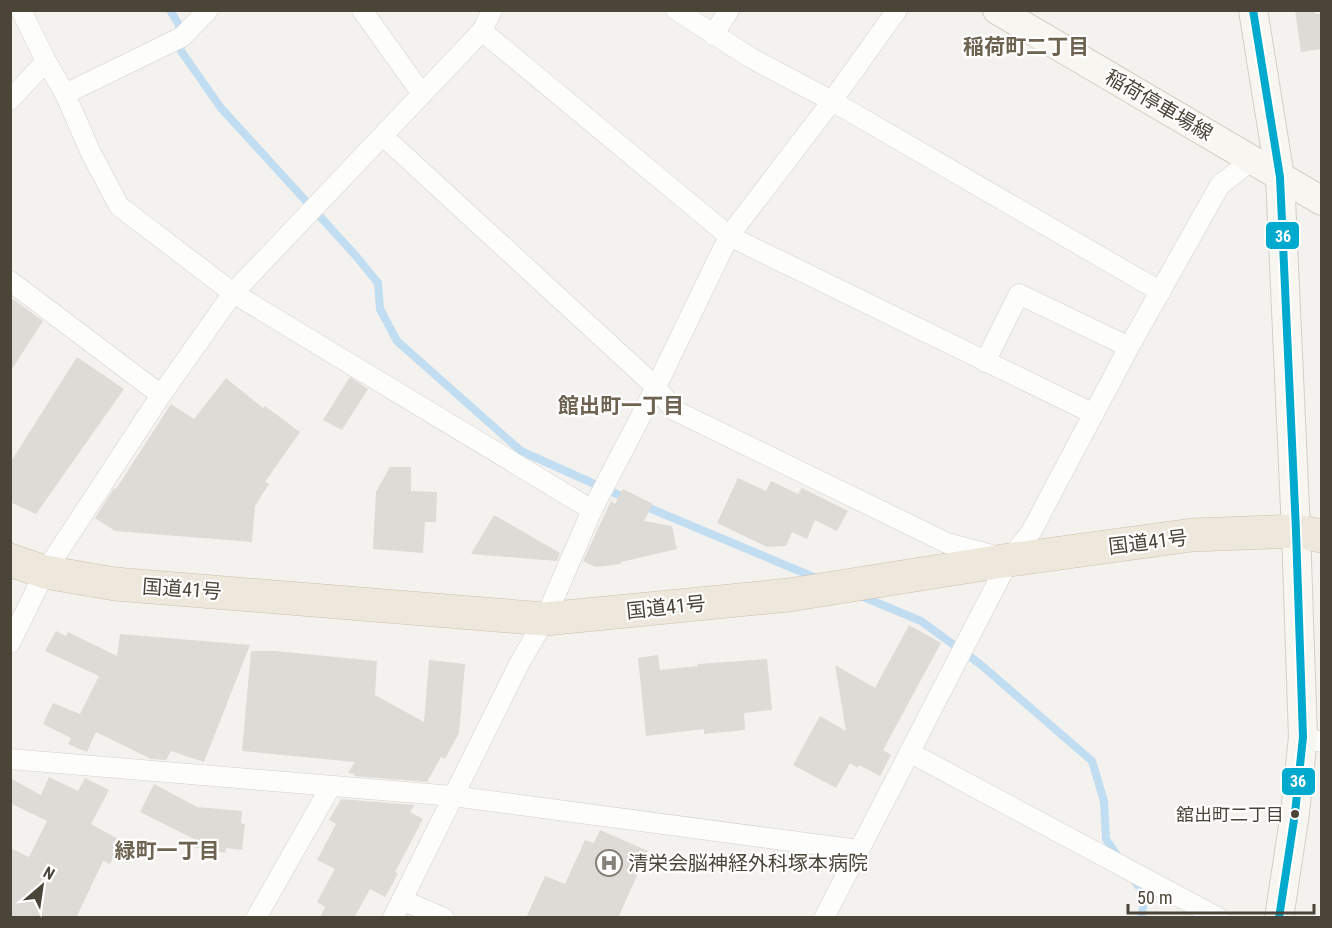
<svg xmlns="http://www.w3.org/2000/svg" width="1332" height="928" font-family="'Roboto Condensed','Noto Sans JP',sans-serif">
  <rect width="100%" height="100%" fill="#f4f2ee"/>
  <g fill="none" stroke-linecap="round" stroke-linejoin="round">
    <g stroke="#c0ddf1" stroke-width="8">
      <polyline points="170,10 179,25 181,51 221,108 356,256 378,283 380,309 397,341 521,451 628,499"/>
      <polyline points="642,505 816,578"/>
      <polyline points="861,596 921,621 980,664 1092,761 1104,801 1106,839 1119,858"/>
      <polyline points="1133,878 1145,896 1141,918"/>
    </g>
  </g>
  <g fill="#dedbd6">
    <polygon points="1295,10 1315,10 1315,14 1322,14 1322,49 1301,52"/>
    <polygon points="10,297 43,321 10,372"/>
    <polygon points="77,357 124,389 36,514 10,502 10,463"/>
    <polygon points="350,377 368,389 342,430 323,420"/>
    <polygon points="226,378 263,408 265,406 300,432 265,482 269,484 255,506 252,542 115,531 95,518 114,488 116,489 171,404 194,419"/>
    <polygon points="390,467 411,467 411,491 437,492 436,522 425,522 423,553 373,549 376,492"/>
    <polygon points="738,478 766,491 771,481 798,494 802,488 848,511 837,531 815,520 807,539 792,532 786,546 767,547 717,523"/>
    <polygon points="623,489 653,504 644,521 672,526 677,549 621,562 621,564 595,567 583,561 611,501 615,504"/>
    <polygon points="494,515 560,553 557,561 471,554"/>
    <polygon points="909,625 941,643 883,750 891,755 880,776 859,765 858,768 850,763 836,788 793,765 820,716 846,731 835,665 875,688"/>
    <polygon points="56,631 66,636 68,632 117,656 120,634 250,645 204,762 171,751 166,760 151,759 96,732 87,752 68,744 71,738 43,724 53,703 80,714 99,676 45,651"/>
    <polygon points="251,651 275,651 377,661 375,695 424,722 429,660 465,664 459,733 445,759 441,757 427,782 354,776 355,774 348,773 355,762 242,751"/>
    <polygon points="658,655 660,670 698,666 698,664 767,659 772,710 744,713 745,730 704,734 704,729 646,736 638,658"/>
    <polygon points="49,777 78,791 85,778 109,790 91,824 122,841 110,864 103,861 76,918 10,918 10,848 29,857 47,821 10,803 10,778 41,795"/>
    <polygon points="154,784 197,807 242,811 241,823 245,824 242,850 226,848 225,853 192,847 194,839 140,812"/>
    <polygon points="341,799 414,805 410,812 423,819 395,872 398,874 385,897 370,889 354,918 320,918 325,907 317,902 335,869 317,860 336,824 329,820"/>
    <polygon points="600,830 648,851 618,918 526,918 545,876 565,884 585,840 594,843"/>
  </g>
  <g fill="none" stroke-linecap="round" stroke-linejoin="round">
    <defs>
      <g id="street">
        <polyline points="21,10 46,61 65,94 91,153 119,206 233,293 592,510"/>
        <polyline points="362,10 422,94"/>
        <polyline points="676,10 751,58 832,101 1161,292"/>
        <polyline points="482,31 729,236 1094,414"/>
        <polyline points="713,35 729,10"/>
        <polyline points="65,94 182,37 208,10"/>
        <polyline points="10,100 46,61"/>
        <polyline points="383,136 656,387 674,410 947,543 995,556"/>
        <polyline points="10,281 161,395"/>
        <polyline points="985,362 1019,294 1129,347"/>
        <polyline points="10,643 45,572 161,395 233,293 482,31 492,10"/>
        <polyline points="1303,737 1322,742"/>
        <polyline points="909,752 1219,918"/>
        <polyline points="10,759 453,796 858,850"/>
        <polyline points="402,900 444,918"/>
        <polyline points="256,918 331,786"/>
        <polyline points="393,918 519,664 545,619 592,510 656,387 729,236 832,101 897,10"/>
        <polyline points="824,918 1009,560 1031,532 1129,347 1220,185 1252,160"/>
      </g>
      <g id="secondary">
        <polyline points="997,10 1322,201"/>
        <polyline points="1253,10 1280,177 1296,531 1303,737 1295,813 1279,918"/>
      </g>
      <polyline id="highway" points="10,560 45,572 115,584 545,619 789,595 1009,560 1192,535 1296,531 1322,536"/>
    </defs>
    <use href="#street" stroke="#d2d0cb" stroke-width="21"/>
    <use href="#secondary" stroke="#d3cfc5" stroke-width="30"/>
    <use href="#highway" stroke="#ccbfa9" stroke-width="34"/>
    <use href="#street" stroke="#fdfdfc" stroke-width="20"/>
    <use href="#secondary" stroke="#f7f6f1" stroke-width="28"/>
    <use href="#highway" stroke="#ede8db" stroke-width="33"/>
    <defs>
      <polyline id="bus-1" points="1253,10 1280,177 1296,531 1303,737 1295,813 1279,918"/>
    </defs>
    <use href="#bus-1" stroke="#fff" stroke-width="12"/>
    <use href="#bus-1" stroke="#00a9ce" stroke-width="8"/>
  </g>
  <defs>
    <symbol id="hospital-ring" viewBox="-11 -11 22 22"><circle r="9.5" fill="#fff" stroke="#868178" stroke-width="1.5"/><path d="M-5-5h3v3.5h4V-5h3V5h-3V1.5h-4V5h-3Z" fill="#868178"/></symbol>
  </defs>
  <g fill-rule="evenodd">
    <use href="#hospital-ring" x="594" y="848" width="30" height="30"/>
  </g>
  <circle fill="#4b4439" stroke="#fff" stroke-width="2" cx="1295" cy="814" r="5"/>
  <g text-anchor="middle" stroke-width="4.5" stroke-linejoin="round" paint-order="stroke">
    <g font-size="18" fill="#4b4439" stroke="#fff" text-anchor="end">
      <text x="1284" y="821">舘出町二丁目</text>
    </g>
    <g font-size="20" fill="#4b4439" stroke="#fff">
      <text transform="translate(1159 105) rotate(30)" y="7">稲荷停車場線</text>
      <text transform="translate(1148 542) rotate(-7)" y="7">国道41号</text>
      <text transform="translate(182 589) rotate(4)" y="7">国道41号</text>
      <text transform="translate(666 607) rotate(-6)" y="7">国道41号</text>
    </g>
    <g font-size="20" fill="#4b4439" stroke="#fff" text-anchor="start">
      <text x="628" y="870">清栄会脳神経外科塚本病院</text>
    </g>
    <g font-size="21" font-weight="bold" fill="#6e6250" stroke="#fff">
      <text x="1026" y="54">稲荷町二丁目</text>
      <text x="621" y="413">館出町一丁目</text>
      <text x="167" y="858">緑町一丁目</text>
    </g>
  </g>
  <g stroke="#fff" stroke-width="2">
    <rect x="1265" y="221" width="35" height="29" rx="6" fill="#00a9ce"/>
    <rect x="1281" y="767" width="35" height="29" rx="6" fill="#00a9ce"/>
  </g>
  <g font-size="16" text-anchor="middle" font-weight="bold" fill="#fff">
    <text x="1283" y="242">36</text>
    <text x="1298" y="787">36</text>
  </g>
  <rect width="1332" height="928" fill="none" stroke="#4b4439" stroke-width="24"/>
  <g transform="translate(42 886) rotate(29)" stroke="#ffffff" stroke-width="4.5" paint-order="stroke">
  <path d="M0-4.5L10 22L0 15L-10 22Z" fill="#4b4439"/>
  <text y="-9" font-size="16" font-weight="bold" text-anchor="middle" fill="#4b4439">N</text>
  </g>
  <path d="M1128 904v9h186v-9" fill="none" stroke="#4b4439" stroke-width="3"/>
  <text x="1137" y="904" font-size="18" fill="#4b4439" stroke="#ffffff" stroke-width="4.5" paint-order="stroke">50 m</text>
</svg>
